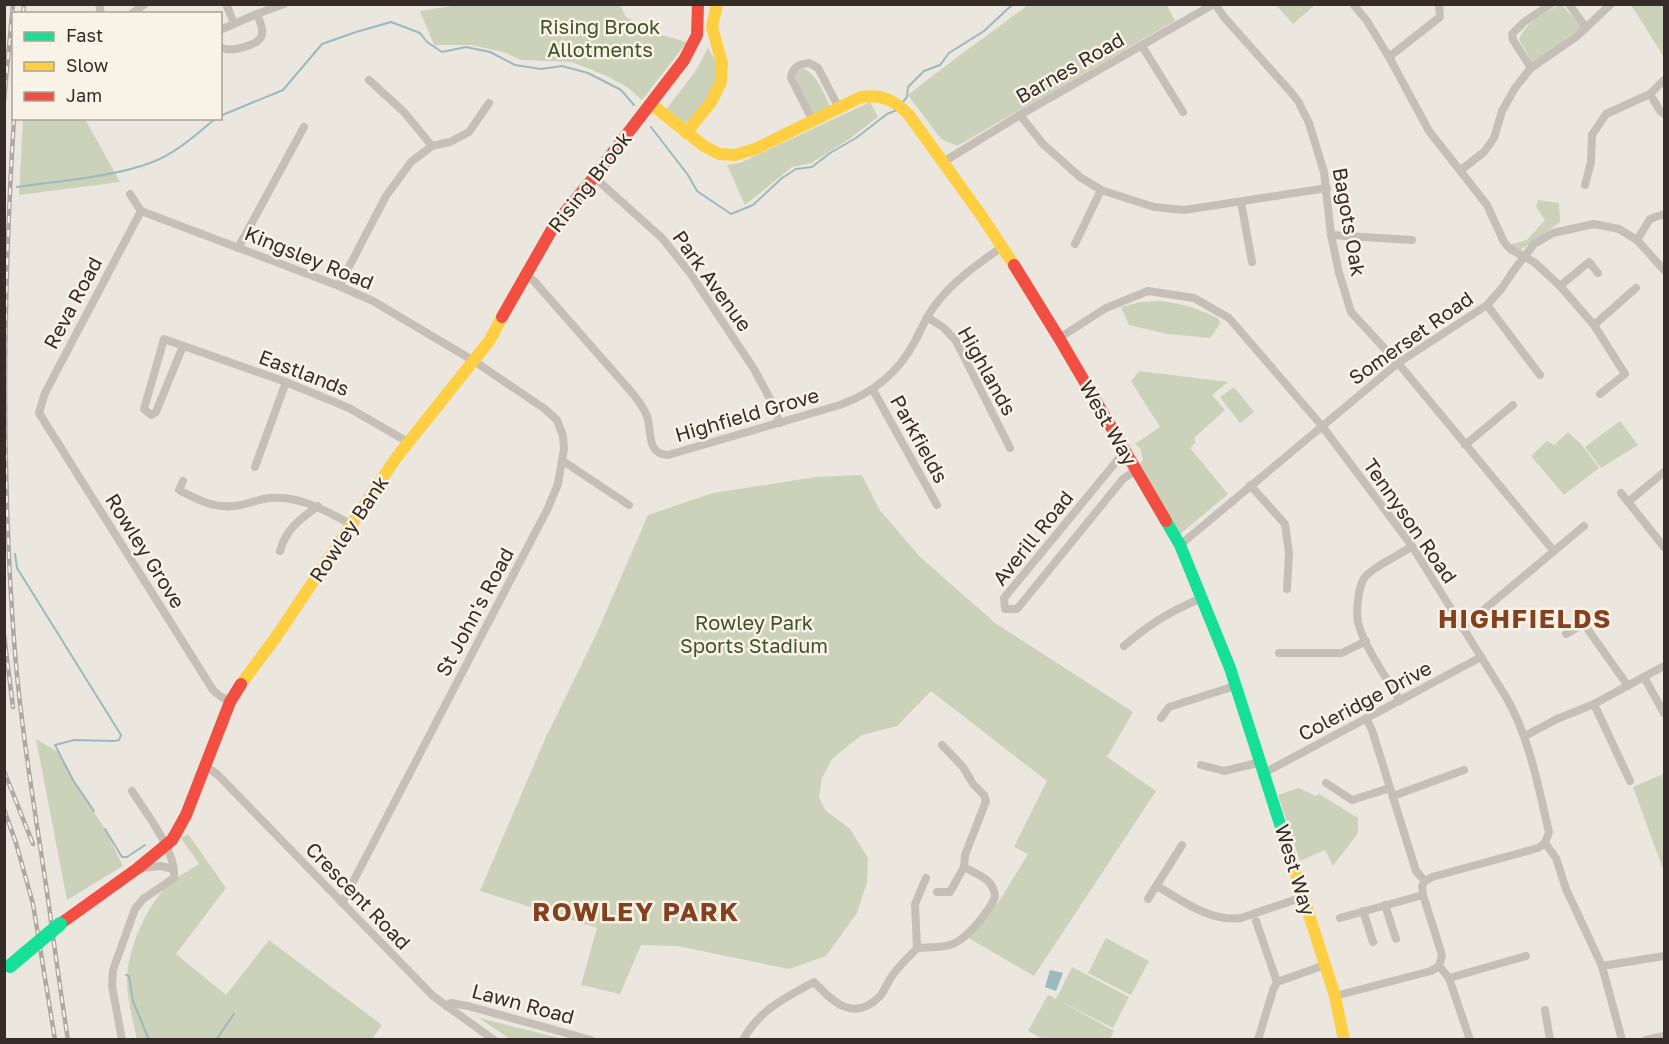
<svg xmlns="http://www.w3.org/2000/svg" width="1669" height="1044" font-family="'Golos Text',sans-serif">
  <rect width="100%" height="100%" fill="#ebe7df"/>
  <g fill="#cbd2b9">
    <polygon points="465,4 620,5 626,17 662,35 687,42 642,100 627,87 607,76 572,62 521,60 503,52 471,45 434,45 420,11"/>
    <path d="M1028 5H1167L1175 21 957 146 941 139 908 95C947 64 988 35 1028 5Z"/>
    <polygon points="1276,5 1315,5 1293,24"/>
    <path d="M1559 5H1562L1582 27 1533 64 1519 39C1527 21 1543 14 1559 5Z"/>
    <polygon points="1631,5 1664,5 1664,57"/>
    <path d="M708 47C711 53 717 63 718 69 719 89 695 113 683 126L665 111 697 69Z"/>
    <path d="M800 69H805C818 77 824 93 830 107L814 114 794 75Z"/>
    <polygon points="870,102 878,117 848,140 811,163 792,167 745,205 727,165 740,163"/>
    <polygon points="23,119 85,119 120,182 19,195"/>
    <polygon points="1538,200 1559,203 1560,222 1518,252 1509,245 1527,240 1545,220 1536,207"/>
    <path d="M1159 301C1181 303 1200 309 1219 319L1220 324 1210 338 1167 334 1129 325 1121 307 1141 302Z"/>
    <polygon points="1139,371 1228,382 1212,395 1225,410 1194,438 1196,442 1190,448 1228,494 1179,535 1138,466 1143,460 1140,448 1135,444 1160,427 1131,381"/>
    <polygon points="1234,387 1254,412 1240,423 1220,397"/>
    <polygon points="1620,421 1638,445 1601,468 1585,447"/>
    <polygon points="1568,432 1582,445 1599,468 1564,495 1531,456 1547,441 1554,445"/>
    <polygon points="862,475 879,509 919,556 995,623 1133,712 1107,757 1156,791 1034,976 967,937 1000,900 1028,854 1014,847 1047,781 931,691 897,726 862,735 849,745 832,759 822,778 819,797 825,810 850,829 868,858 867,882 857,913 826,956 789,969 677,946 641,945 620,994 581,985 597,928 480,891 545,739 596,635 648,515 713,493 816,477"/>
    <polygon points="36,739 58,752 73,780 105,829 123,866 67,900"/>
    <polygon points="1663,774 1664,776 1664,872 1633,787"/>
    <polygon points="1299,788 1315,796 1319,794 1358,818 1358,833 1333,866 1325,850 1300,861 1278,795"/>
    <path d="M188 834 226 888 176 954 226 995 269 940 382 1025 372 1039 137 1040C133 1020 127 1000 127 980 127 950 148 901 172 882 180 875 190 870 199 864L181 838Z"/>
    <polygon points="1106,938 1149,961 1131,995 1088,973"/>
    <polygon points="1072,967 1129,997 1113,1028 1058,1000 1114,1031 1110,1039 1043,1039 1028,1031 1048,995 1056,999"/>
    <polygon points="479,1018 564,1039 510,1039"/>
  </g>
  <polygon fill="#9bbabd" points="1050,970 1063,973 1056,991 1045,987"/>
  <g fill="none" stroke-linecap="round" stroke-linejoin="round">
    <g stroke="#9bbabd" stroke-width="2">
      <polyline points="902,103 907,97 908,87 924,71 940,65 949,53 984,31 1013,4"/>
      <polyline points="220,116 283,90 322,44 356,32 391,22 420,33 427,42 442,52 466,47 490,52 515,65 541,69 562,66 588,73 621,90 634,105"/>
      <polyline points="651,127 688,175 697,191 731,214 753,205 782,178 796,169 812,167 830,153 856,138 887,114 897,110"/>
      <path d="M17 187C57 181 113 177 150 163 175 154 196 135 216 118"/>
      <polyline points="15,554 17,568 27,584 121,735 119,740 114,741 74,740 55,745 73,780 94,811"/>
      <polyline points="105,829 122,857 127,857 145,845"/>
      <polyline points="126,975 129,976 133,1001 149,1040"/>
      <polyline points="216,1040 234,1014"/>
    </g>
    <g stroke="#c5bfb8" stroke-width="8">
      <polyline points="99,4 101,14"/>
      <polyline points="226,4 234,23"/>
      <polyline points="1215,4 1224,17 1289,90 1298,101 1309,123 1324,172 1331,235 1339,273 1351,312 1398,363 1553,550"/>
      <polyline points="1353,4 1367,21 1389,57 1429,131 1487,205 1504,242 1510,249 1534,262 1560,286 1594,325 1625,374 1600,394"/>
      <polyline points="1569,4 1586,28"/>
      <polyline points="131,14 145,4"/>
      <polyline points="220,30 257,14 284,4"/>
      <polyline points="1142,46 1183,112"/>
      <path d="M220 47C229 53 256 46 261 37 265 31 259 20 257 14"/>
      <polyline points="1389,57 1440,17 1439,4"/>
      <polyline points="1531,68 1513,40 1512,34 1524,22 1551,4"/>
      <polyline points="369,80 404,112 432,146"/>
      <polyline points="1650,94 1660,111 1664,114"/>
      <polyline points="1020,115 1043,144 1080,177 1101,190 1154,207 1184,210 1327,188"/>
      <path d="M812 119 791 78C792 67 799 64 809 63L818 68 838 106"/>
      <polyline points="943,162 1020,115 1214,4"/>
      <polyline points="1461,170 1484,152 1494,138 1502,111 1515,88 1531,68 1576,37 1611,4"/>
      <polyline points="594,177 662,238 690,273 754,369 770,399 780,423"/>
      <polyline points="1585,185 1591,162 1592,135 1606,114 1650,94 1664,80"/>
      <polyline points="130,194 141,211 339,286 373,301 474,361 545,409 557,420 563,436 564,449 558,484 547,510 342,903"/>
      <polyline points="1241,202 1252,262"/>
      <polyline points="141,211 45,393 39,413 213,690 220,696 230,702"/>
      <polyline points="1331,235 1412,240"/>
      <polyline points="1637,240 1650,219 1664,214"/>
      <polyline points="1075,244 1101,190"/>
      <polyline points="238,248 304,127"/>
      <path d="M525 275 534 281 634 395C639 402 644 408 647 416 652 431 646 454 668 455L840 405C873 393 899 372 915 341 922 328 927 315 936 304 954 280 978 264 1002 247"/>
      <polyline points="339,286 386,196 411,162 432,146 450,142 469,132 489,103"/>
      <polyline points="1560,286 1589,262 1598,273"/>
      <polyline points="1487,305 1540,375"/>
      <polyline points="927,317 944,328 956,341 1010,448"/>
      <polyline points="1594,325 1636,288"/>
      <path d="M1059 338 1106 308 1148 291 1194 298 1229 318 1322 426 1412 546 1506 697C1530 739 1538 786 1549 832L1545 843"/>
      <polyline points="183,346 156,412 151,415 144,409 164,339 286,382 349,408 408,442"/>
      <polyline points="873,390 937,505"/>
      <polyline points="1465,445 1513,405"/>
      <polyline points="1125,451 1004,598 1005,609 1017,609 1123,479 1136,470"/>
      <polyline points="563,461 629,505"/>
      <polyline points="255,467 286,382"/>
      <path d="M183 481 179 490C200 501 217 510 241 505 250 503 260 499 269 498 299 495 327 511 352 525"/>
      <polyline points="1250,485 1285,524 1289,553 1287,589"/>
      <polyline points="1621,493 1664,547"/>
      <polyline points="1628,502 1664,472"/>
      <polyline points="1180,545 1398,363 1487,305 1502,288 1514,270 1534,244 1553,233 1594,224 1619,229 1637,240 1664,270"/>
      <path d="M280 551C286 529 300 519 318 506"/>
      <polyline points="1584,624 1598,613"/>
      <polyline points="1462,628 1584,526"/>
      <polyline points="1566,634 1584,624 1628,686"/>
      <path d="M1124 646C1149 624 1171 611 1202 598"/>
      <polyline points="1279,653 1342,653 1366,641"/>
      <polyline points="1644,677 1664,713"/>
      <path d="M1400 701C1388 680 1363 645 1358 622 1356 611 1358 586 1365 577 1375 565 1399 556 1412 546"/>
      <polyline points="1594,704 1630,781"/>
      <polyline points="1161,718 1169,707 1235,686"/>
      <polyline points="1366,718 1372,730 1416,871 1425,881"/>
      <polyline points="1525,736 1557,719 1594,704 1664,666"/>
      <polyline points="942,745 963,767 973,784 984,795 986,801 965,855 964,867"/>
      <polyline points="1201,765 1224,771 1261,762"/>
      <polyline points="206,766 218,775 433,996 494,1040"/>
      <polyline points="1264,773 1481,657"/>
      <polyline points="1326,783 1352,800 1390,788"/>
      <polyline points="1393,796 1464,770"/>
      <polyline points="1545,843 1556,858 1566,889 1602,966 1622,1040"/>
      <polyline points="141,868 161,866 173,869"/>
      <polyline points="1425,881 1432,877 1538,848 1545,843"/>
      <path d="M1157 886C1183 901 1210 922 1241 918L1303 897"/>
      <polyline points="1148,899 1182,845"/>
      <polyline points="1385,905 1396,939"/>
      <polyline points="1363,911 1373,942"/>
      <polyline points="1340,918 1423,895"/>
      <polyline points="1256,921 1277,982"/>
      <polyline points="917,948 915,904 926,878"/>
      <polyline points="1439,966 1449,978 1470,1040"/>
      <polyline points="1602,966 1664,956"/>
      <polyline points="1449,978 1526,956"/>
      <polyline points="1335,996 1431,971 1439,966 1442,955 1423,895 1422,886 1425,881"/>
      <polyline points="446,1006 451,1003 468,1006 591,1040"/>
      <polyline points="1545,1010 1550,1040"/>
      <path d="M122 1040 112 986 113 970 135 909 143 899 174 878C177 852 146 813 132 791"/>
      <path d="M743 1040C759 1010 785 998 814 982 833 1002 854 1023 880 996 885 990 887 983 892 976 899 966 909 957 917 948 927 947 940 948 950 945 965 941 989 912 995 897 994 879 978 875 964 867L950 892H937"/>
      <polyline points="1258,1040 1273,990 1277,982 1325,965"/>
      <polyline points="1646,1040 1664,1036"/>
    </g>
    <polyline stroke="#16e098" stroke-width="12" points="1166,521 1180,545 1230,668 1288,849"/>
    <g stroke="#ffcf43" stroke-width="12">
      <path d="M651 104 704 146 719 154 735 155 755 149 861 97C881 94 895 100 909 115L981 215 1014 265"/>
      <polyline points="686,133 711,102 721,82 722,63 712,27 717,4"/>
      <polyline points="241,684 276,637 396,458 490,340 502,317"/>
      <polyline points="1288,849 1335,996 1344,1040"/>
    </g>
    <g stroke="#f24e42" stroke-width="12">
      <polyline points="1014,265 1059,338 1166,521"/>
      <polyline points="502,317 555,224 594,177 684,60 697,35 698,4"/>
      <polyline points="60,924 138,868 172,840 186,815 230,702 241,684"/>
    </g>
    <defs>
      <g id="rail">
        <polyline points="23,14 24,4"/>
        <polyline points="4,101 13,4"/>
        <path d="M14 118C3 296 1 476 15 653 22 738 37 822 49 906 55 951 61 995 68 1040"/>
        <polyline points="4,635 13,707"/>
        <polyline points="4,771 33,844"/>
        <polyline points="4,809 16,843 33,904 55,1040"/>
      </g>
    </defs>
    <use href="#rail" stroke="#aca8a3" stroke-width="4.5"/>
    <use href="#rail" stroke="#f9f2e6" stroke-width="2" stroke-dasharray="7" stroke-linecap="butt"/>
    <polyline stroke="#16e098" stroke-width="14" points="10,966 60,924"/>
  </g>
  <g text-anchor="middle" stroke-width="5" stroke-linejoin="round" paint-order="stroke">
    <g font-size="20" fill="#41532b" stroke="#f9f2e6">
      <text x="600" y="34">Rising Brook<tspan x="600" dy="23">Allotments</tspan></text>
      <text x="754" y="630">Rowley Park<tspan x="754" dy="23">Sports Stadium</tspan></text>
    </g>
    <g font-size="20" fill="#352c27" stroke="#f9f2e6">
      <text transform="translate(1070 68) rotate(-30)" y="7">Barnes Road</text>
      <text transform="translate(590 182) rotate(-52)" y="7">Rising Brook</text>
      <text transform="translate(1349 222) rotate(80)" y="7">Bagots Oak</text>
      <text transform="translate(309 258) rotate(22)" y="7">Kingsley Road</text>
      <text transform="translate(712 281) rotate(54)" y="7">Park Avenue</text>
      <text transform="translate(73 303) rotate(-62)" y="7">Reva Road</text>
      <text transform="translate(1411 338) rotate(-35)" y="7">Somerset Road</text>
      <text transform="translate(987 371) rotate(61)" y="7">Highlands</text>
      <text transform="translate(304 373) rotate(21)" y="7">Eastlands</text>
      <text transform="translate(747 415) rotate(-16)" y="7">Highfield Grove</text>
      <text transform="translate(1108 423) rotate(60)" y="7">West Way</text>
      <text transform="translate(919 439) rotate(61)" y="7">Parkfields</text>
      <text transform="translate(1410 521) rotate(55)" y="7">Tennyson Road</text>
      <text transform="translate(349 529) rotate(-56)" y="7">Rowley Bank</text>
      <text transform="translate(1033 538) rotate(-51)" y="7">Averill Road</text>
      <text transform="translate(145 551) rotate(58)" y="7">Rowley Grove</text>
      <text transform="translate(475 612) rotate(-62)" y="7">St John's Road</text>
      <text transform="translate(1365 701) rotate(-28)" y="7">Coleridge Drive</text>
      <text transform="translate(1295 870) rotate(73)" y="7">West Way</text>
      <text transform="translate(358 896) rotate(46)" y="7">Crescent Road</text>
      <text transform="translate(523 1004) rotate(15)" y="7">Lawn Road</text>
    </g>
    <g font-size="26" font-weight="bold" letter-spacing="1.5" fill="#834120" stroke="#f9f2e6">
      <text x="1525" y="628">HIGHFIELDS</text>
      <text x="636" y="921">ROWLEY PARK</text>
    </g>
  </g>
  <rect width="1669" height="1044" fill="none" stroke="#352c27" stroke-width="12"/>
  <rect x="12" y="12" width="210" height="108" fill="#f9f2e6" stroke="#aba39a" stroke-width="1.5"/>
  <rect x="24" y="32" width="30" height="9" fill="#16e098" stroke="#aba39a" stroke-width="1.5"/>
  <text x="66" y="42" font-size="18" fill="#352c27">Fast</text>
  <rect x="24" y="62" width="30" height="9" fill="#ffcf43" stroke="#aba39a" stroke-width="1.5"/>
  <text x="66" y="72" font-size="18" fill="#352c27">Slow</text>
  <rect x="24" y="92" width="30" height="9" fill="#f24e42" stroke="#aba39a" stroke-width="1.5"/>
  <text x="66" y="102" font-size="18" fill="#352c27">Jam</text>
</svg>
